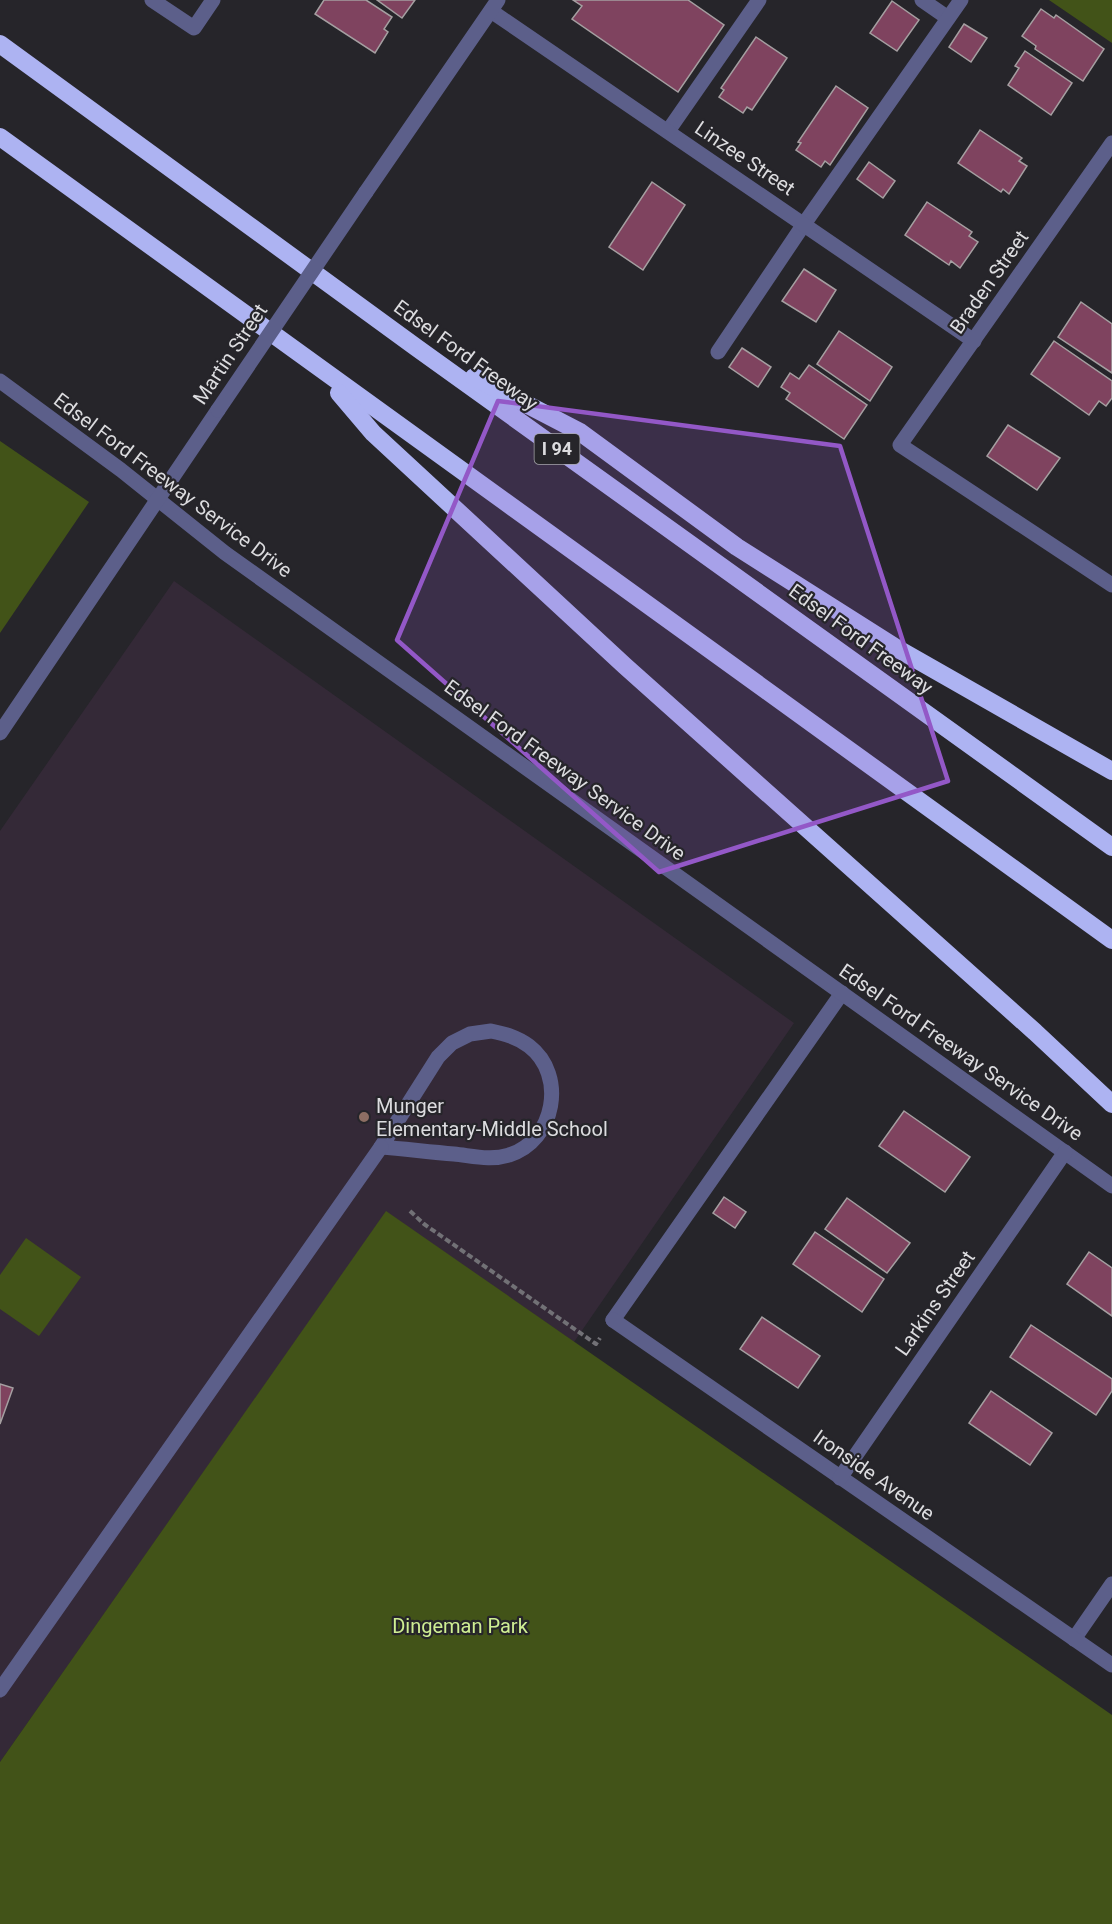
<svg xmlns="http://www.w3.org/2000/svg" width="1112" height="1924" font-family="Roboto,sans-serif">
  <rect width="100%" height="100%" fill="#26252a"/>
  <polygon fill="#342937" points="174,581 794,1023 574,1342 386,1212 0,1762 0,831"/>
  <g fill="#425318">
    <polygon points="1049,0 1112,0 1112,43"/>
    <polygon points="0,441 89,502 0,633"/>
    <polygon points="386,1211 1112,1715 1112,1924 0,1924 0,1762"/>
    <polygon points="26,1238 81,1277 39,1336 0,1309 0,1275"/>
  </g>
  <g fill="#7f435f" stroke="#a59fa1" stroke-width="1.5">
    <polygon points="324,0 366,0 392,17 384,29 388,32 375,53 315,14"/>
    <polygon points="377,0 415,0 402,18"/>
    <polygon points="573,0 688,0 724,25 678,92 572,19 582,6"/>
    <polygon points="892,1 919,20 897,51 870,33"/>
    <polygon points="1041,9 1054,18 1056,15 1104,49 1083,81 1035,49 1036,46 1022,36"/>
    <polygon points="964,24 987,38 971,62 949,47"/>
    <polygon points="756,37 787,58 752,110 747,107 743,113 719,97 724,90 721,88"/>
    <polygon points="1025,51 1072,83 1051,115 1008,85 1019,68 1015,66"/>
    <polygon points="836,86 868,108 830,165 825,161 821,167 796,150 801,143 798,142"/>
    <polygon points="980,130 1022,158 1019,161 1027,166 1009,194 1003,189 1001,192 958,163"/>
    <polygon points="869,162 895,181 883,198 857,179"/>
    <polygon points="652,182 685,205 643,270 609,247"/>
    <polygon points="927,202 972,232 969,236 978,242 960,268 951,261 949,265 905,235"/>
    <polygon points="804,269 836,290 816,322 782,301"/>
    <polygon points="1081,302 1112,324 1112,373 1058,337"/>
    <polygon points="839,331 892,367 870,401 817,364"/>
    <polygon points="1054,341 1112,381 1112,398 1106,406 1099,401 1089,415 1031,374"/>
    <polygon points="742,348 771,367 758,387 729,367"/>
    <polygon points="809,365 867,405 844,439 786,399 790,393 781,387 790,373 799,379"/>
    <polygon points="1008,425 1060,458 1037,490 987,456"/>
    <polygon points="904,1111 970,1157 945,1192 879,1146"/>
    <polygon points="724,1197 746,1212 735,1228 713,1213"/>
    <polygon points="847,1198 910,1243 887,1273 825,1229"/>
    <polygon points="815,1232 884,1279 862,1312 793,1264"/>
    <polygon points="1089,1252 1112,1268 1112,1316 1067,1284"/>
    <polygon points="762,1317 820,1356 798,1388 740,1349"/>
    <polygon points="1031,1325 1112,1379 1112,1391 1096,1415 1010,1357"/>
    <polygon points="0,1384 13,1388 0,1424"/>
    <polygon points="991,1391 1052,1433 1030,1465 969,1423"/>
  </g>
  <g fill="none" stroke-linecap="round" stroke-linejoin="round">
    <polyline stroke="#727176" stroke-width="4" stroke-dasharray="6 3" stroke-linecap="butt" points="410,1211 424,1224 596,1344 600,1338"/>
    <g stroke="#5c5f8a" stroke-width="15">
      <polyline points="152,0 194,28 213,0"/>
      <polyline points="922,0 948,18"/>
      <polyline points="668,131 759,0"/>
      <polyline points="718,352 804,224 961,0"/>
      <path d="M491 1031C505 1034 517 1037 529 1046 567 1075 555 1141 509 1155 491 1161 473 1156 454 1154 430 1152 405 1149 381 1147L438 1057 452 1043 470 1034Z"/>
      <polyline points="613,1320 842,993"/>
      <polyline points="1074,1639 1112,1584"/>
      <polyline points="0,1690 381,1147"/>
    </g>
    <g stroke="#5c5f8a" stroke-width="15">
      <polyline points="491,11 974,341"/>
      <polyline points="1112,143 900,445 1112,585"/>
      <polyline points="366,192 498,0"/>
      <polyline points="0,381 121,470 225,553 1112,1186"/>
      <polyline points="0,733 218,410"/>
      <polyline points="613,1320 1112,1665"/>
      <polyline points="840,1478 1065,1152"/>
    </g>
    <g stroke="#adb3f2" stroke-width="18">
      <polyline points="0,44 417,348 1112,847"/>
      <polyline points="0,137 1112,940"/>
      <polyline points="474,377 580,432 737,547 898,649 1112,771"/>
      <polyline points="339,393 373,433 625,666 1035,1032 1112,1104"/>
    </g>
    <polyline stroke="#5c5f8a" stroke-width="15" points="218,410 366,192"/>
  </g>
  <path fill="#9358c7" fill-opacity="0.2" stroke="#9358c7" stroke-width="4.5" stroke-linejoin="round" d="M498 401 840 446 948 781 659 872 397 640Z"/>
  <circle fill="#8d6e63" stroke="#26252a" stroke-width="2" cx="364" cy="1117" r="6"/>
  <g text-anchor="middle" stroke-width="4.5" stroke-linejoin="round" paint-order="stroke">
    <rect fill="#26252a" stroke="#a5a5a9" stroke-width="1.5" x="534.5" y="434" width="45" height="30" rx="4.5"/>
    <g font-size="18" font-weight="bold" fill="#dcdcdf">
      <text x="557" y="455">I 94</text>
    </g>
    <g font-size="20" fill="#dcdcdf" stroke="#26252a">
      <text transform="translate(745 158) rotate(34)" y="7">Linzee Street</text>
      <text transform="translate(989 282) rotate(-55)" y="7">Braden Street</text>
      <text transform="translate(230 354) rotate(-56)" y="7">Martin Street</text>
      <text transform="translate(466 355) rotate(36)" y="7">Edsel Ford Freeway</text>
      <text transform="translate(173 485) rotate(37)" y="7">Edsel Ford Freeway Service Drive</text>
      <text transform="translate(861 639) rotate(36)" y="7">Edsel Ford Freeway</text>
      <text transform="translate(565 770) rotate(36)" y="7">Edsel Ford Freeway Service Drive</text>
      <text transform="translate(961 1052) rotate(35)" y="7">Edsel Ford Freeway Service Drive</text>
      <text transform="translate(935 1303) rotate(-55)" y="7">Larkins Street</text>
      <text transform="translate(874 1475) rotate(35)" y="7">Ironside Avenue</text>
    </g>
    <g font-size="20" fill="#dcdcdf" stroke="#26252a" text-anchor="start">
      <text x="376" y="1113">Munger<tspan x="376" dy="23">Elementary-Middle School</tspan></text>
    </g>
    <g font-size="20" fill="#cfee93" stroke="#26252a">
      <text x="460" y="1633">Dingeman Park</text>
    </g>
  </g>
</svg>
